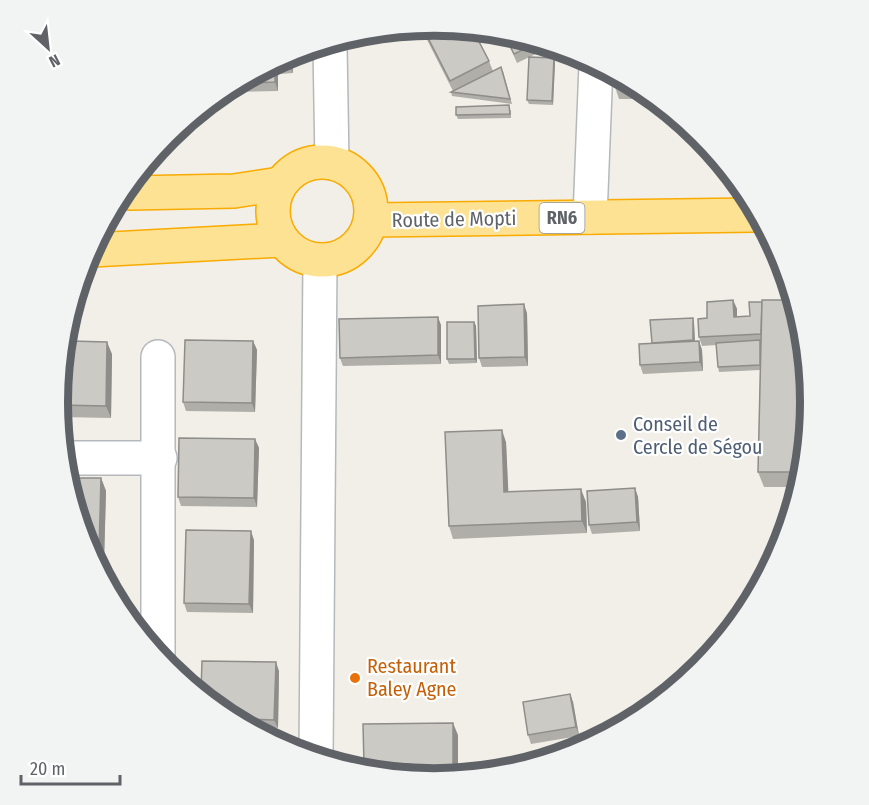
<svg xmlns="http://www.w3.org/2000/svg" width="869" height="805" font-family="'Fira Sans Condensed',sans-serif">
  <rect width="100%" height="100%" fill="#f1efe8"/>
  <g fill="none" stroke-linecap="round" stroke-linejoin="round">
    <defs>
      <g id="minor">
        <polyline points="330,46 332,163"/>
        <polyline points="590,217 596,65"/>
        <polyline points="158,357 158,655"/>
        <polyline points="69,458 160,458"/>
        <polyline points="316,756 320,261"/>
      </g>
      <g id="highway">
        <circle cx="322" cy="211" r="49"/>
        <polyline points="130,193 234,191 280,184"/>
        <polyline points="371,220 754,215"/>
        <polyline points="92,250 281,240"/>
      </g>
    </defs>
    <use href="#minor" stroke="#b5b8bc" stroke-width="36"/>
    <use href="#highway" stroke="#f9ab00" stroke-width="36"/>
    <use href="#minor" stroke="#fff" stroke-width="33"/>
    <use href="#highway" stroke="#fde293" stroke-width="33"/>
  </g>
  <g fill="#afaea9">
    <polygon points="435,26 489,61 493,71 503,71 512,104 452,96 451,92 453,91 421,28"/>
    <polygon points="507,40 543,47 544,50 517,63"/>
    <polygon points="291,54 293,73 280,74 279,69"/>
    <polygon points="554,58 555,63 553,105 529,104 527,100"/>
    <polygon points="278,63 278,91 234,92"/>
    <polygon points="615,78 646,99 619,99 615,87"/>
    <polygon points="511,110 511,118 458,119 456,115"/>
    <polygon points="733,300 737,309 737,316 750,316 791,300 807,381 806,381 808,422 795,487 764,487 758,472 760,370 719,372 718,367 716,345 702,346 699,337 707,318"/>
    <polygon points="527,313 528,366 482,367 479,358"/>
    <polygon points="693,318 694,323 695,341 699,341 702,350 703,371 643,374 640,365 652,344"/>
    <polygon points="474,322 476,326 477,363 449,364 447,359"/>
    <polygon points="441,325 441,364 343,366 340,358"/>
    <polygon points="253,341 257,350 255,412 186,411 183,402"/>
    <polygon points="112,354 111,418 60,417 58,402"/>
    <polygon points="255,439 259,448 257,507 181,506 178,497"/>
    <polygon points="506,442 508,492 586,502 587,533 453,539 449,526"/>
    <polygon points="101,478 106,491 104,562 96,562 86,546"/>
    <polygon points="635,488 638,497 640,531 592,534 589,525"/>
    <polygon points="254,540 253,613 187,612 184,603"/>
    <polygon points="279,671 278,728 256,728 201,691"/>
    <polygon points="570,694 573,702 579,736 531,744 528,735"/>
  </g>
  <g fill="#8f8d8a">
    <polygon points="291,54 292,54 293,73 291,69"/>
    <polygon points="554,58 555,63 553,105 552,101"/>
    <polygon points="278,63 278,91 275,82 275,65"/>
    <polygon points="733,300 737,309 737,325 734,317"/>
    <polygon points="524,304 527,313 528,366 525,357"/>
    <polygon points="438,317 441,325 441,364 438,355"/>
    <polygon points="693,318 694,323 695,345 693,340"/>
    <polygon points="474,322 476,326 477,363 475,359"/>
    <polygon points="253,341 257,350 255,412 252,403"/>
    <polygon points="699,341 702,350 703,371 700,362"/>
    <polygon points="107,342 112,354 111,418 106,406"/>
    <polygon points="800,366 806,381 808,422 805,433 803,427"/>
    <polygon points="502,430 506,442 509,505 504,492"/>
    <polygon points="255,439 259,448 257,507 254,498"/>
    <polygon points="101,478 106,491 104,562 99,550"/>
    <polygon points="635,488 638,497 640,531 637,522"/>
    <polygon points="581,489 586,502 587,533 582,521"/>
    <polygon points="251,531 254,540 253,613 249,604"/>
    <polygon points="276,662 279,671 278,728 274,720"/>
    <polygon points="570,694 573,702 579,736 576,727"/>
    <polygon points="453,723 458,735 458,775 453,776"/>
  </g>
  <g fill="#cccac5" stroke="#8f8d8a" stroke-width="1.5">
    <polygon points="435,26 475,34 489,61 450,81 423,28"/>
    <polygon points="507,40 533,45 514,54"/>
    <polygon points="291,54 291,69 279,69 279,62"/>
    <polygon points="529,57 554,58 552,101 527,100"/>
    <polygon points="275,65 275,82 248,83"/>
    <polygon points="501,67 510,99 451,92"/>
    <polygon points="615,78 628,87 615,87"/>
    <polygon points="509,105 510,114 456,115 456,107"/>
    <polygon points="733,300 734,317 750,316 749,302 762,302 761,334 699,337 698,319 707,318 707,302"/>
    <polygon points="762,300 791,300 804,366 800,366 803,427 807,427 798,472 758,472"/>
    <polygon points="524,304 525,357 479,358 478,306"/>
    <polygon points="438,317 438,355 340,358 339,319"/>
    <polygon points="693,318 693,340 652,343 650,320"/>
    <polygon points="447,322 474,322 475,359 447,359"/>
    <polygon points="185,340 253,341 252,403 183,402"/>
    <polygon points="760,340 760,365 718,367 716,343"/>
    <polygon points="70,341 107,342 106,406 58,405 58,402"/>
    <polygon points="699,341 700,362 640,365 639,344"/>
    <polygon points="502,430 504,492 581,489 582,521 449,526 445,432"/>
    <polygon points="179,438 255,439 254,498 178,497"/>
    <polygon points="72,478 101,478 99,550 88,549 86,546"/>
    <polygon points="635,488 637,522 589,525 587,491"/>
    <polygon points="186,530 251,531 249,604 184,603"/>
    <polygon points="202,661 276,662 274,720 243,719 201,691"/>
    <polygon points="570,694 576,727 528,735 523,702"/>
    <polygon points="453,723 453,776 434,779 364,765 363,724"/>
  </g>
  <circle fill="#5c6f8a" stroke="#fff" stroke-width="2" cx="621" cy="435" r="6"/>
  <circle fill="#e8710a" stroke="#fff" stroke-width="2" cx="355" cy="678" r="6"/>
  <g text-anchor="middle" stroke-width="4.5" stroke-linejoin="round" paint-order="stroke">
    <rect fill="#fff" stroke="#8f9295" stroke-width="1.5" x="539.5" y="203" width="45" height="30" rx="4.5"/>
    <g font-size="18" font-weight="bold" fill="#5f6368">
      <text x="562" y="224">RN6</text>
    </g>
    <g font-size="20" fill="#5f6368" stroke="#fff">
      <text transform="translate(454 219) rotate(-1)" y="7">Route de Mopti</text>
    </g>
    <g font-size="20" fill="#4e5e75" stroke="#fff" text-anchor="start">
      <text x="633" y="431">Conseil de<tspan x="633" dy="23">Cercle de Ségou</tspan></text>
    </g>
    <g font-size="20" fill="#c56008" stroke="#fff" text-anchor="start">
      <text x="367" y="673">Restaurant<tspan x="367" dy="23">Baley Agne</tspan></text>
    </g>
  </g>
  <path d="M0 0H869V805H0ZM68 402a366 366 0 1 1 732 0a366 366 0 1 1-732 0Z" fill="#f2f3f3" fill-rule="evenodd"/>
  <path fill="none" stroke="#5f6368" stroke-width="8" d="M68 402a366 366 0 1 1 732 0a366 366 0 1 1-732 0Z"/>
  <g transform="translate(48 48) rotate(153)" stroke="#ffffff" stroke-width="4.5" paint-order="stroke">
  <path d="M0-4.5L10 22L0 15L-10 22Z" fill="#5f6368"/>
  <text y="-9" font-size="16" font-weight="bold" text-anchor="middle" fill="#5f6368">N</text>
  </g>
  <path d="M21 775v9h99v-9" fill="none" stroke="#5f6368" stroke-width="3"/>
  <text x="30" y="775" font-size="18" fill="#5f6368" stroke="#ffffff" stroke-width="4.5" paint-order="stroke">20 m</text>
</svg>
